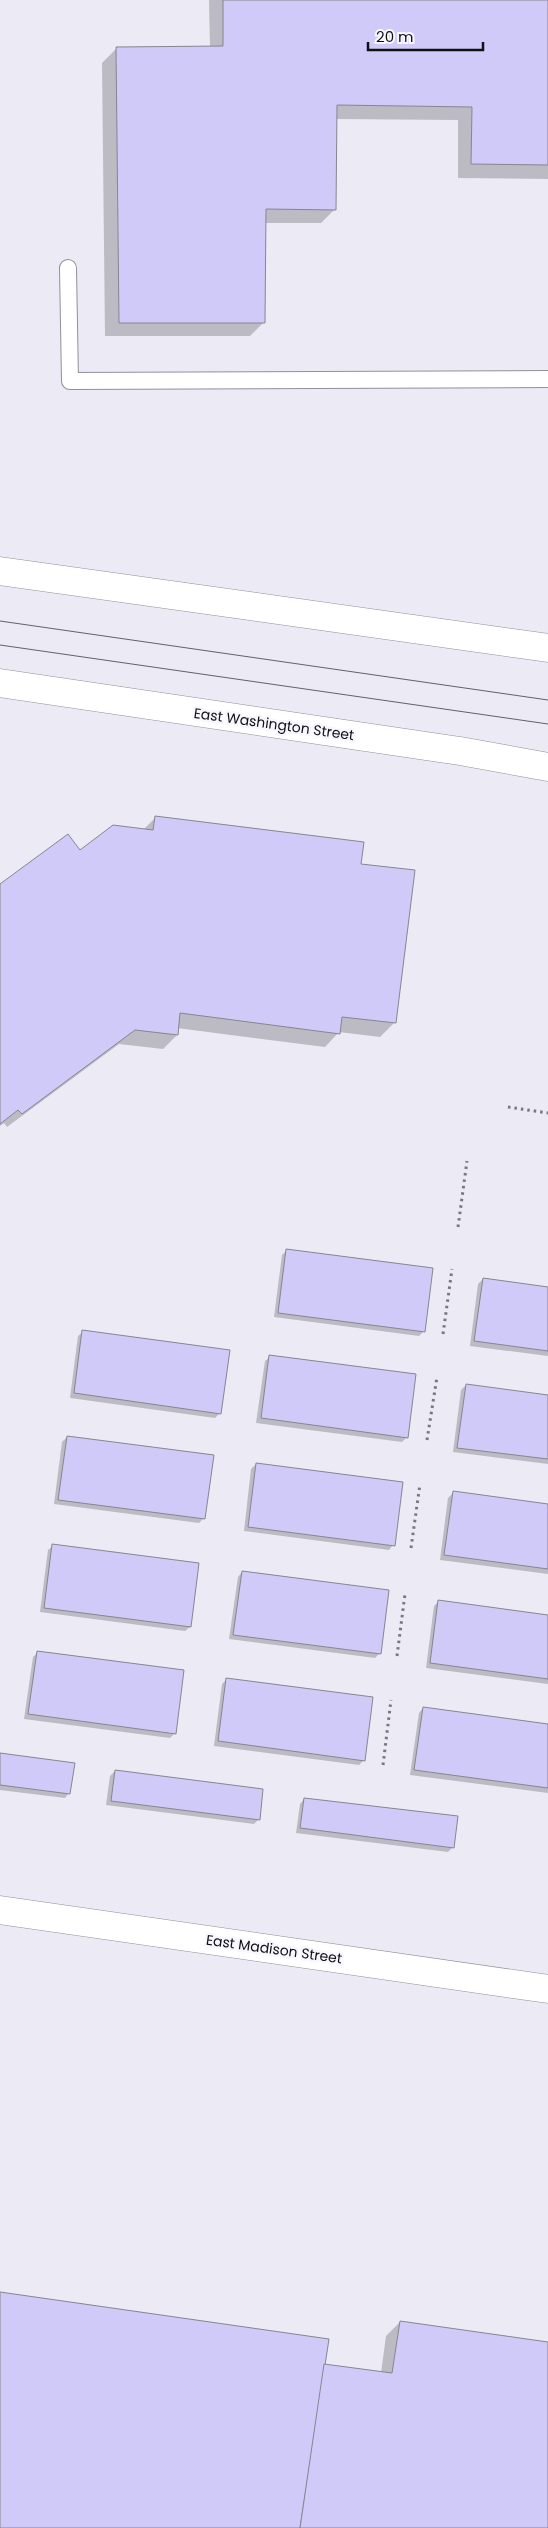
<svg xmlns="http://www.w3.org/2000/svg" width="548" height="2528" font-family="Poppins,sans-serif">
  <rect width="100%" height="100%" fill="#ebeaf5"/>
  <g fill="#0003">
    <polygon points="209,0 548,0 548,179 458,178 458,120 336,119 335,209 321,223 265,223 264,322 250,336 105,336 102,63 116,49 210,48"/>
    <polygon points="156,817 360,865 394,1023 380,1037 339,1032 325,1047 177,1028 177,1035 163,1049 119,1044 7,1127 4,1123 0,1126 0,886 79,852 143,830"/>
    <polygon points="287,1250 424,1331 419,1336 274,1317 282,1255"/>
    <polygon points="483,1279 548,1288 548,1356 470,1346 478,1284"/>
    <polygon points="83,1332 220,1413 215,1418 70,1398 78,1336"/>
    <polygon points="270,1357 407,1437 402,1442 256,1423 265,1361"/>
    <polygon points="466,1385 548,1396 548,1464 453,1452 461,1390"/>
    <polygon points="67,1437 204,1518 199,1523 54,1504 62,1442"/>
    <polygon points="256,1464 393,1545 389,1550 244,1531 251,1469"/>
    <polygon points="453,1493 548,1506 548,1574 440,1560 448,1498"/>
    <polygon points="53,1546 190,1627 185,1631 40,1612 48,1550"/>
    <polygon points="242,1572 380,1653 375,1658 229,1639 238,1577"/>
    <polygon points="439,1601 548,1616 548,1684 426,1668 434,1606"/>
    <polygon points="37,1653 174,1734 170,1738 24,1719 33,1657"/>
    <polygon points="227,1679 364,1760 359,1765 214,1746 222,1684"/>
    <polygon points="423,1708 548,1725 548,1793 410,1775 419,1713"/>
    <polygon points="0,1754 69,1793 65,1798 0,1790"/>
    <polygon points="115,1771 258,1820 254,1824 106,1805 110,1776"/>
    <polygon points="304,1799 453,1847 448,1852 296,1833 300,1804"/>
    <polygon points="0,2294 323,2365 381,2373 386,2336 400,2322 548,2343 548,2528 0,2528"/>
  </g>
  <g fill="#d0caf9" stroke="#878590">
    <polygon points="223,0 548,0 548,165 471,164 472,107 337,105 336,210 266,209 265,323 119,323 116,47 223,46"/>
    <polygon points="155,816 364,842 361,864 415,870 396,1023 342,1017 340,1034 180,1013 178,1035 135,1030 22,1114 18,1110 0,1124 0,884 68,834 80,850 113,825 153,830"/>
    <polygon points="286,1249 433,1268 425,1332 278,1313"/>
    <polygon points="483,1278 548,1287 548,1351 474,1341"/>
    <polygon points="82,1330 230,1350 221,1414 74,1393"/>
    <polygon points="269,1355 416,1374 408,1438 261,1418"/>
    <polygon points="466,1384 548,1395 548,1459 457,1448"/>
    <polygon points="67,1436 214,1455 205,1519 58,1500"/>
    <polygon points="256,1463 403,1482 395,1546 248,1527"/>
    <polygon points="453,1491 548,1504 548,1569 444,1555"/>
    <polygon points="52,1544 199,1563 191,1627 44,1608"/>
    <polygon points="242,1571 389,1590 381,1654 233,1635"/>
    <polygon points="438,1600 548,1615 548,1679 430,1663"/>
    <polygon points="37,1651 184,1670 176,1734 28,1714"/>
    <polygon points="226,1678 373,1697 365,1761 218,1741"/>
    <polygon points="423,1707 548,1724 548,1788 414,1770"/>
    <polygon points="0,1753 75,1763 70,1794 0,1785"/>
    <polygon points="115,1770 263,1789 260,1820 111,1801"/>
    <polygon points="304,1798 458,1816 454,1848 300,1828"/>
    <polygon points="0,2292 329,2339 300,2528 0,2528"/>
    <polygon points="400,2321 548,2342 548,2528 300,2528 324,2364 392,2373"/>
  </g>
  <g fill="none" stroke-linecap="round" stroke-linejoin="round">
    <defs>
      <polyline id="lane" points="68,268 70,381 548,379"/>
      <polyline id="street" points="0,1910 548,1989"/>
      <g id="primary">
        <polyline points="0,571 548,648"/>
        <polyline points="0,683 460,751 548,767"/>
      </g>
    </defs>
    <use href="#lane" stroke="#91909b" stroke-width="18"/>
    <use href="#street" stroke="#91909b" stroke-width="29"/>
    <use href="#primary" stroke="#91909b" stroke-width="29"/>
    <g stroke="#78777f" stroke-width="3" stroke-dasharray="2.5 4" stroke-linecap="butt">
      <polyline points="508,1107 548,1113"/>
      <polyline points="458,1227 467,1161"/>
      <polyline points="443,1334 452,1269"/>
      <polyline points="427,1440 437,1377"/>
      <polyline points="411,1548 420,1484"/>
      <polyline points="397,1656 405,1594"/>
      <polyline points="383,1765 391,1700"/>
    </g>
    <use href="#lane" stroke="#fff" stroke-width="16"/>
    <use href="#street" stroke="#fff" stroke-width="28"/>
    <use href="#primary" stroke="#fff" stroke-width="28"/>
    <g stroke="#636269" stroke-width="1">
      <polyline points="0,621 548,700"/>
      <polyline points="0,645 548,724"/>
    </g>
  </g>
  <g text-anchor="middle" stroke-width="5" stroke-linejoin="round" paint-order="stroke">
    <g font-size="14" fill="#111014" stroke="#f8f7ff">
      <text transform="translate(274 724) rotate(8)" y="5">East Washington Street</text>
      <text transform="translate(274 1949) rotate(8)" y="5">East Madison Street</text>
    </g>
  </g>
  <path d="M368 42v8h115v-8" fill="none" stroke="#111014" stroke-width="2.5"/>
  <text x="376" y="42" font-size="15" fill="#111014" stroke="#f8f7ff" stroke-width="4" paint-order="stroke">20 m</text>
</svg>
